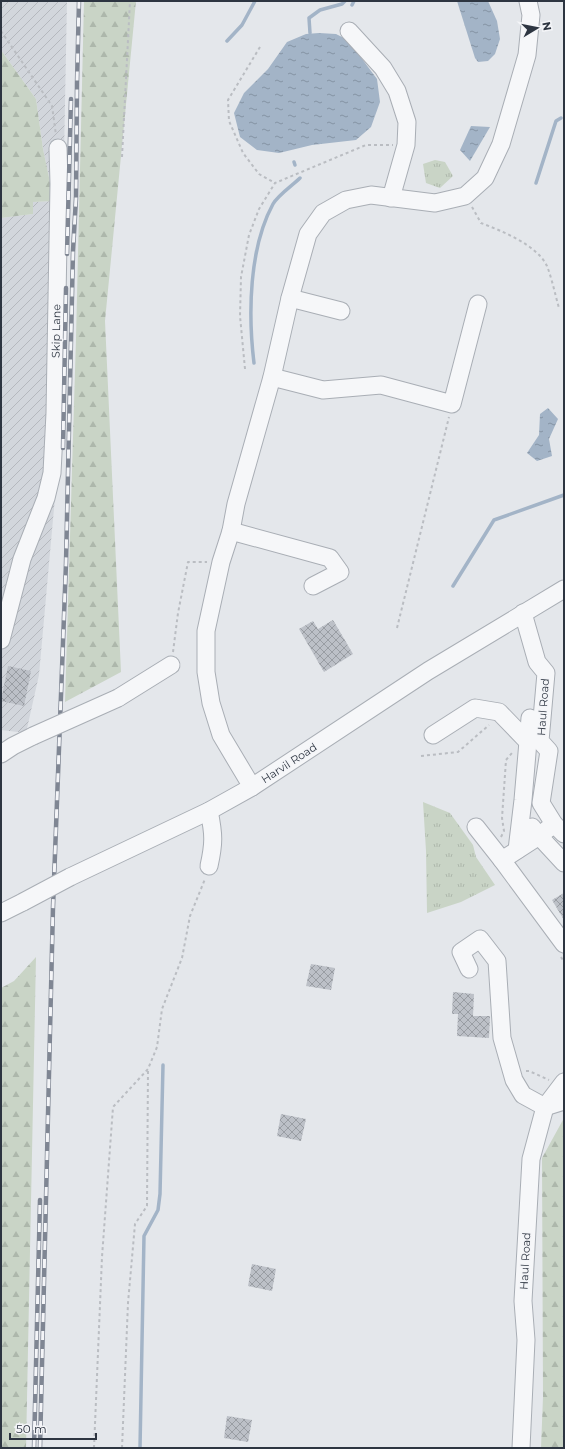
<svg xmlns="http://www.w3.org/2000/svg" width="565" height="1449" font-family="Montserrat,sans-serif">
  <defs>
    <pattern id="industrial-furrows" width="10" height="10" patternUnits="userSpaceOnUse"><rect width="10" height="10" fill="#d2d6dc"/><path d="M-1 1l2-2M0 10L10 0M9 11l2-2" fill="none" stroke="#b5b8be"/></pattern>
    <pattern id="grass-tufts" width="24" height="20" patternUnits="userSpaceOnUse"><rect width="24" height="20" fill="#c9d4c6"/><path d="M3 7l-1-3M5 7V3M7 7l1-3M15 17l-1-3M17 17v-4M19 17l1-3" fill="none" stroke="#adb7ab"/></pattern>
    <pattern id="forest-firs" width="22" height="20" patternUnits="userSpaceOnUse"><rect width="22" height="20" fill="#c9d4c6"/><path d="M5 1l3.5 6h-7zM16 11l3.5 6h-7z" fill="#adb7ab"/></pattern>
    <pattern id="water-ripples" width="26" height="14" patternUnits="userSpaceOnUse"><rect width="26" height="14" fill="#a3b4c7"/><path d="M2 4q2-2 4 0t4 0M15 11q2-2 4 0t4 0" fill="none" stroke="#8593a3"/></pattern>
    <pattern id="building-cross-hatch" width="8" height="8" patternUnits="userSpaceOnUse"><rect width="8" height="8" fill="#bcc0c7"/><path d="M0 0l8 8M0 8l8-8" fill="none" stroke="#999da3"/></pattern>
  </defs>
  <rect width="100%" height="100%" fill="#e4e7eb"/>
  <polygon fill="url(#industrial-furrows)" points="1,1 67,1 58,464 39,675 26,733 1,730 1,218 33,214 32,202 54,201 43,149 36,99 1,50"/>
  <g fill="url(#grass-tufts)">
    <polygon points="435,160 445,162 453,176 440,188 426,183 423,164"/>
    <polygon points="423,802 450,813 473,845 476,857 495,885 461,902 427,913 426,851"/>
  </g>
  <g fill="url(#forest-firs)">
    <polygon points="84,1 136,1 105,321 121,672 65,702 76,338"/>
    <polygon points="1,50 36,99 43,149 54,201 33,202 33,214 1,218"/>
    <polygon points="36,957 26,1448 1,1448 1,988 14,981"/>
    <polygon points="564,1118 564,1448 541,1448 543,1397 542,1158"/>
  </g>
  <g fill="url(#water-ripples)">
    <polygon points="457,1 488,1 497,21 500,39 495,54 488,61 478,62 475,58"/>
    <polygon points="319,33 336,34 348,40 377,79 380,102 371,127 356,140 312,145 279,153 257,150 240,137 234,113 244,93 268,69 287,42 306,34"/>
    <polygon points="471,126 490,127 470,161 460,150"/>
    <polygon points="548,408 558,419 549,439 552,456 537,461 527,453 539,435 540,414"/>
  </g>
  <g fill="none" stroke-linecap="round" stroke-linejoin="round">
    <g stroke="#a3b4c7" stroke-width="3.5">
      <polyline points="352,5 354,1"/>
      <polyline points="310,33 309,18 320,10 342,4 345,1"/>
      <polyline points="227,41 242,25 255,1"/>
      <polyline points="294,162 295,165"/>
      <polyline points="536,183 556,121 561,118"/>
      <path d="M254 363C248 314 249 248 273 204 278 195 293 185 300 178"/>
      <polyline points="453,586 494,520 564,495"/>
      <polyline points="140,1448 144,1236 158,1210 160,1194 163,1065"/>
    </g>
  </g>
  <g fill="url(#building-cross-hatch)">
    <polygon points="333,620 353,654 324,672 299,629 313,621 318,629"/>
    <polygon points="8,666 31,671 24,706 1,701"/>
    <polygon points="564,893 564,920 552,900"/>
    <polygon points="311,964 335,968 331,990 306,986"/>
    <polygon points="453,992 474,994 473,1016 490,1016 489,1038 457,1036 458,1014 452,1014"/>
    <polygon points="281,1114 306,1119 301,1141 277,1136"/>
    <polygon points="252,1264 276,1269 272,1291 248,1286"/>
    <polygon points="227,1416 252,1420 248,1442 224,1438"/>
  </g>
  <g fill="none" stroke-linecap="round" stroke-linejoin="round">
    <defs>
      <g id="minor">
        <polyline points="349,31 383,68 397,91 407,122 406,145 391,198"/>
        <polyline points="290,298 341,311"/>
        <polyline points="272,377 323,390 381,385 452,404 478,304"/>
        <polyline points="231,531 330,558 340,572 313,586"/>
        <polyline points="523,613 537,662 546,673 540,741 549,751 541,803 554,824 564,834"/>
        <polyline points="1,640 22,559 46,498 52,473 55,413 59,184 58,148"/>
        <polyline points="118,698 171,665"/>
        <polyline points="433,735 475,708 499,712 528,742"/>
        <polyline points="1,754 13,746 33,736"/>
        <polyline points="252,787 221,735 211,703 206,672 206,631 221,562 231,531 236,504 272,377 290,298 308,234 323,213 346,200 371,195 435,203 465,196 485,178 501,144 527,55 531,15 528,1"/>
        <polyline points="554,824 539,836 502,860 564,944"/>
        <polyline points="476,827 502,860"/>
        <polyline points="532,827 539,836 564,863"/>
        <polyline points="517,850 523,800 530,718"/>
        <path d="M209 866C214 843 214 835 209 811"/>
        <polyline points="70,877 209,811 252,787 428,671 564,589"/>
        <polyline points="1,913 23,902"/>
        <polyline points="469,969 461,952 480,939 497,961 502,1038 514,1080 523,1095 545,1107 564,1101"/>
        <polyline points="521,1448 526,1340 523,1301 531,1159 545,1107 564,1082"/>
      </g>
    </defs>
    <use href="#minor" stroke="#a9aeb5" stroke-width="19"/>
    <g stroke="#babdc2" stroke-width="2" stroke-dasharray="3 3" stroke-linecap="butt">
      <polyline points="1,31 52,106 56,135"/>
      <polyline points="260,47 228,100 229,121 243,153 259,174 275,183"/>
      <polyline points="122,157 130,1"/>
      <path d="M472 207 481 223C502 231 537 245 547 266 552 279 555 294 559 308"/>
      <polyline points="245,369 240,316 241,277 249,235 259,209 275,183 366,145 393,145"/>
      <polyline points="397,628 449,417"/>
      <polyline points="173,652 178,613 188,562 207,562"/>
      <polyline points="421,756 458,752 489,725"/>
      <polyline points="501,837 504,831 502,818 506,760 512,753"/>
      <polyline points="561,957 564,962"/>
      <polyline points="526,1071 529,1071 549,1080"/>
      <polyline points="94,1448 102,1257 113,1107 148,1069 157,1047 162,1009 182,958 190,916 205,879"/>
      <polyline points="122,1448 128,1303 135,1224 147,1206 148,1069"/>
    </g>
    <use href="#minor" stroke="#f6f7f9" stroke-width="17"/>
    <defs>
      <g id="rail">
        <polyline points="67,254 71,99"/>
        <polyline points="63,448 66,288"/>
        <polyline points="34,1448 40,1200"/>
        <polyline points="40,1448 53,907 66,563 73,251 76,198 77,83 79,1"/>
      </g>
    </defs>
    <use href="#rail" stroke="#7f8693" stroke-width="4.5"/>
    <use href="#rail" stroke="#f4f5f8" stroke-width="3" stroke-dasharray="9" stroke-linecap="butt"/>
    <defs>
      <g id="minor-bridge">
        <polyline points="33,736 118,698"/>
        <polyline points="23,902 70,877"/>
      </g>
    </defs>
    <use href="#minor-bridge" stroke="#a9aeb5" stroke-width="19" stroke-linecap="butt"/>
    <use href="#minor-bridge" stroke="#f6f7f9" stroke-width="17"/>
  </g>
  <g text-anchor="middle" stroke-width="3" stroke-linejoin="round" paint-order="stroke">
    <g font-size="11" fill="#2d3541" stroke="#f4f5f8">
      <text transform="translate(56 331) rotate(-89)" y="4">Skip Lane</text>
      <text transform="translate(543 707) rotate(-86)" y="4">Haul Road</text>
      <text transform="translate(289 763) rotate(-33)" y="4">Harvil Road</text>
      <text transform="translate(525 1261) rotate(-87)" y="4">Haul Road</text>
    </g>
  </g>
  <rect width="565" height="1449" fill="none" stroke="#2d3541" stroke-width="4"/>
  <g transform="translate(537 28) rotate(80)" stroke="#f4f5f8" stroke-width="3" paint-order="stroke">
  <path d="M0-3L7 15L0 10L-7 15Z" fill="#2d3541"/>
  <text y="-6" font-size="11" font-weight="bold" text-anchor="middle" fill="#2d3541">N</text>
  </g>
  <path d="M10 1433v6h86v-6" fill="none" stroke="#2d3541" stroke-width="2"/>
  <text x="16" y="1433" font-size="12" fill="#2d3541" stroke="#f4f5f8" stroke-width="3" paint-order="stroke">50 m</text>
</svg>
